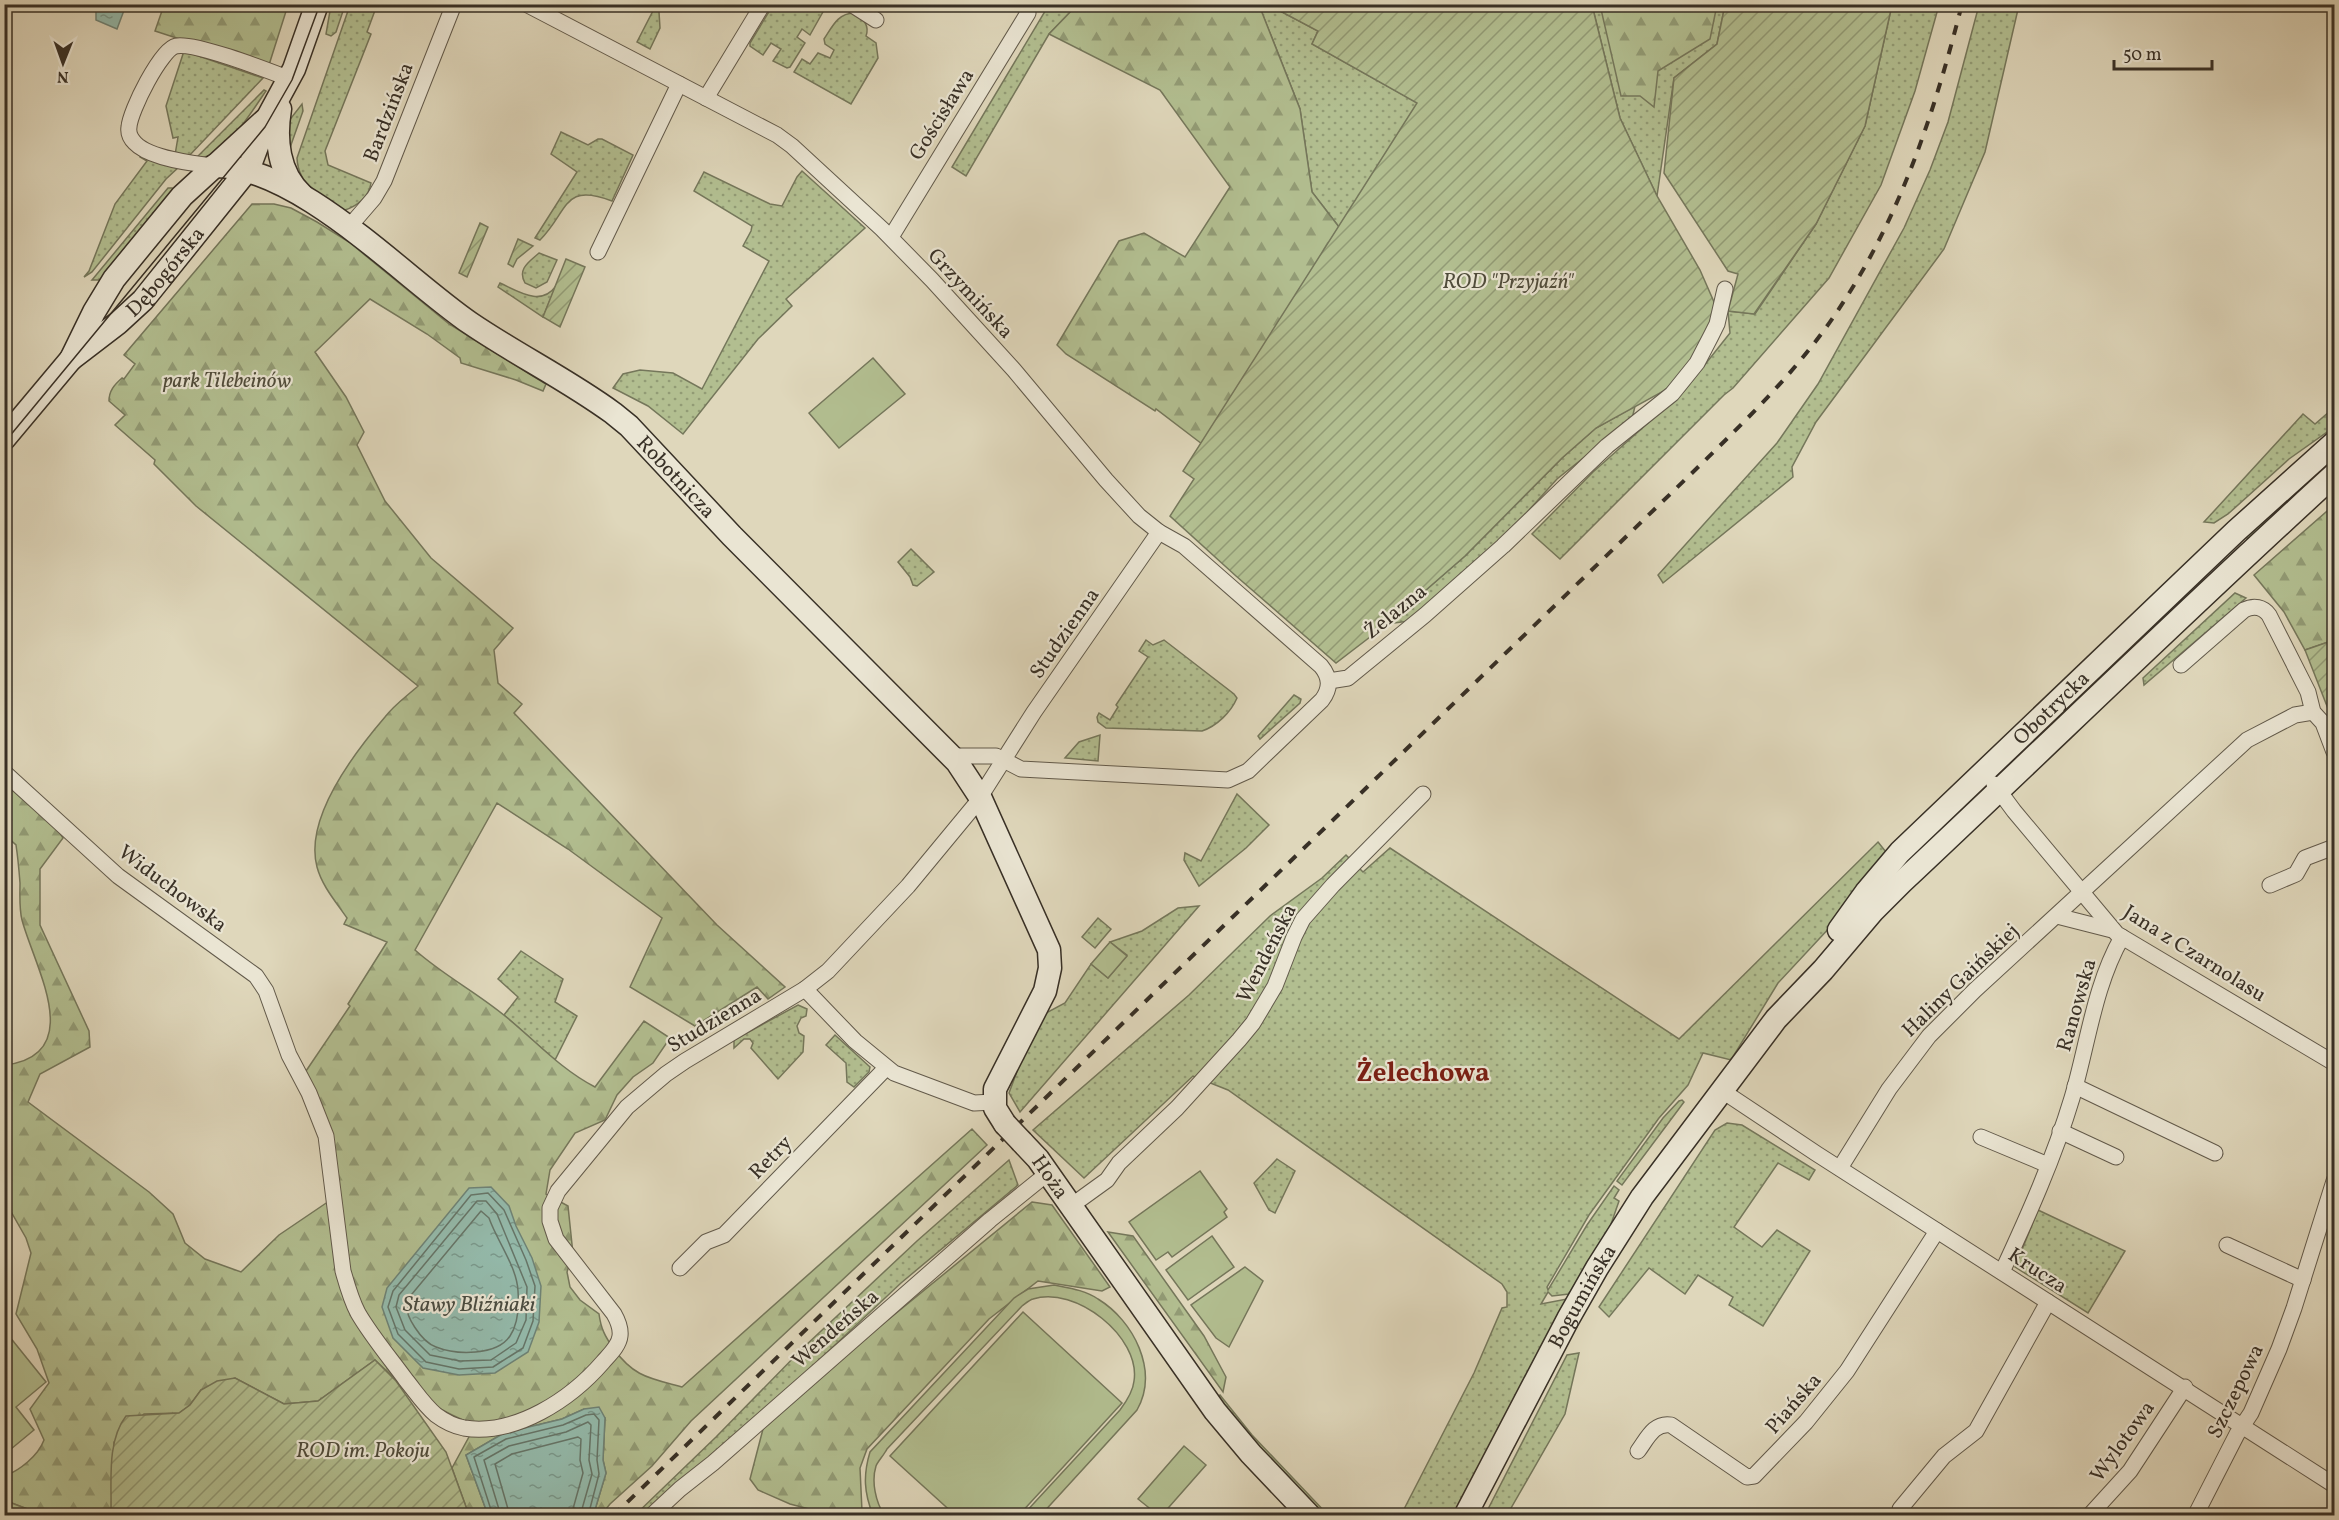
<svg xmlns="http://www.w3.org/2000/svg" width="2339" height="1520" font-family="Vollkorn,serif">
  <defs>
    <pattern id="grass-dots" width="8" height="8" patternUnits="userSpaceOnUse" patternTransform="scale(1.5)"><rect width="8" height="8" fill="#b2be90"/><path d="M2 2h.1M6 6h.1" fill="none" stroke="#929b75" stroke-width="1.8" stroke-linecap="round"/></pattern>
    <pattern id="forest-firs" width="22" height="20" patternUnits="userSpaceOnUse" patternTransform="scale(1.5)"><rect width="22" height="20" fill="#b2be90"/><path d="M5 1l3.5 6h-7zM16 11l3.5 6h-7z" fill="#929b75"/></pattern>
    <pattern id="garden-furrows" width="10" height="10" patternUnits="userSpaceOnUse" patternTransform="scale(1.5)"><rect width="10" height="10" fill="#b2be90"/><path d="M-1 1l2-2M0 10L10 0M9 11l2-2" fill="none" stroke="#929b75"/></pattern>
    <pattern id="water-ripples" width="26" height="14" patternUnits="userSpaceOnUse" patternTransform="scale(1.5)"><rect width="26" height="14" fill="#94baab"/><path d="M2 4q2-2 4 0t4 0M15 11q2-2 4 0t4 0" fill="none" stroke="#7a988b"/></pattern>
  </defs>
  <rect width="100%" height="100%" fill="#dfd7bb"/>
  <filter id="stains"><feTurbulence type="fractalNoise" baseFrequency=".00333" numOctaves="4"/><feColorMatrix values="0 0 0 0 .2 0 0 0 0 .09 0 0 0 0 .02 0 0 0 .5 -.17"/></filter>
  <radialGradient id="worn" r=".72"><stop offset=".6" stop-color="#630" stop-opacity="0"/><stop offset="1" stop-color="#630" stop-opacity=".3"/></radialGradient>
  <g fill="url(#grass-dots)" stroke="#75775b" stroke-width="1.5">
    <polygon points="331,5 345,5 336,32 331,36 326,34"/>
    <path d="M350 5H377L367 32 371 34 325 151 328 165 371 183C369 197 357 206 345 210 322 198 298 186 297 158Z"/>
    <polygon points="656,5 663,5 659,12 660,28 650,49 637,42"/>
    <polygon points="773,5 825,5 824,10 810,35 802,29 797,37 805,43 790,67 787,68 773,61 781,49 771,43 763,55 750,46 750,43"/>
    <polygon points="1043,5 1077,5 1049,34 966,176 952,167 1047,8"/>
    <polygon points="1259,5 1269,5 1318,31 1312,44 1418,103 1339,227 1312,192 1300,109"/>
    <polygon points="1592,5 1725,5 1717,44 1674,78 1657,196 1620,118"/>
    <polygon points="1892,5 1939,5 1915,91 1881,185 1829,278 1733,388 1724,395 1560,559 1532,534 1593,472 1684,391 1730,333 1728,311 1755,314 1816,224 1865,126"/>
    <polygon points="1979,5 2019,5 1985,152 1944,249 1816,422 1792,467 1793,477 1663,583 1658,575 1777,443 1818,384 1904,228 1930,170 1948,122"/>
    <path d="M854 13C863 18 870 25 866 36L876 43 878 58 851 104 794 72 802 59 810 64 818 53 830 58 834 50 825 44 824 39C832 27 838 13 854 13Z"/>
    <polygon points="184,51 263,78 188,157 175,155 178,137 173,138 166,106"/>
    <path d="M264 90 266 91C251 112 224 160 196 158Z"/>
    <polygon points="302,104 303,111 286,159 288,122"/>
    <path d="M561 132 588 145 598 139H602L633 155 612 201C562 182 569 211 540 240L535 238 577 172 551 154Z"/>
    <polygon points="142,152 181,165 166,179 92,272 84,277 89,271 115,204 147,161 140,157"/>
    <polygon points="802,171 865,228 786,299 792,306 758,339 683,434 648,406 613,388 623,374 640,370 673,373 702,389 769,261 743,246 751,231 752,226 694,191 704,172 770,204 782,206 797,177"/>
    <polygon points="168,188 172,188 178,191 108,275 100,280 92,280"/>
    <path d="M539 253 557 260 547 282 536 288 525 283C517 269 529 262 539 253Z"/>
    <path d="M500 283C518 291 541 307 556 286L543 317 498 287Z"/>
    <polygon points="1635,406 1632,419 1557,479 1510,531 1409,621 1387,624 1465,556 1562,458 1596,428"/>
    <polygon points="2329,412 2334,415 2334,427 2289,459 2228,514 2214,523 2204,522 2303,414 2315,424"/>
    <polygon points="2334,454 2334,466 2250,541 2243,534"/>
    <polygon points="911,549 934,572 917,586 913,585 910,577 898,562"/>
    <polygon points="2235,593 2246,598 2144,685 2143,678"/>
    <path d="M1146 640 1153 645 1164 640 1234 694 1237 698C1231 712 1217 726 1202 731L1106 728 1098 722 1097 717 1099 713 1110 720 1118 707 1116 705 1148 657 1139 651Z"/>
    <polygon points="1294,695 1301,699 1300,703 1260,739 1258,736"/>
    <polygon points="1100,735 1098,761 1065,758 1079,742"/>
    <polygon points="1237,794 1269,825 1246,848 1199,886 1184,860 1185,853 1201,861"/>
    <polygon points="1878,842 1886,852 1832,925 1778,983 1731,1060 1703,1053 1688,1085 1659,1118 1589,1215 1547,1287 1548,1290 1587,1225 1614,1186 1619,1190 1614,1198 1619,1201 1610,1227 1569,1294 1552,1296 1548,1292 1541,1304 1567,1299 1453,1515 1401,1515 1474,1373 1502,1308 1507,1307 1507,1292 1502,1284 1228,1090 1193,1076 1084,1178 1033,1130 1189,995 1270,916 1322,878 1346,855 1363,872 1390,848 1679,1039"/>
    <polygon points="1199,906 1020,1112 1009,1093 1022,1058 1046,1013 1065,1003 1091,964 1108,978 1127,955 1110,942 1142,931 1178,908"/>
    <polygon points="1098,918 1111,929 1095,948 1082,937"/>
    <polygon points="521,951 563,979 555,1002 577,1016 555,1060 504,1015 518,997 498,979"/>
    <polygon points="798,1005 807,1009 806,1016 801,1018 797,1026 799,1033 804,1036 803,1052 778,1079 751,1048 753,1043 750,1039 744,1039 734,1048 734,1040"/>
    <polygon points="835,1035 870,1067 869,1072 854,1087 847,1082 846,1063 826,1045"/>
    <polygon points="1682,1100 1684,1102 1622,1185 1617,1181 1663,1118 1679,1101"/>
    <polygon points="1727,1123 1742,1125 1815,1170 1809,1180 1778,1163 1734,1227 1762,1247 1777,1230 1810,1251 1763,1326 1729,1305 1733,1297 1698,1275 1685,1294 1649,1268 1609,1317 1599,1307 1715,1130"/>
    <polygon points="1277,1159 1295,1171 1275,1213 1269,1210 1254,1183"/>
    <polygon points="1009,1160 1018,1185 901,1283 738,1436 647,1515 634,1516 716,1437 804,1347 917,1241"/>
    <polygon points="2038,1210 2125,1251 2088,1313 2015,1267"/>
    <polygon points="1579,1353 1565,1414 1507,1515 1485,1515 1567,1355"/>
    <polygon points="1220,1395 1252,1435 1328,1515 1299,1495 1214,1399"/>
  </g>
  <g fill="url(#forest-firs)" stroke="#75775b" stroke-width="1.5">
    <polygon points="164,5 288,5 268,68 155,31"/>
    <polygon points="1077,5 1259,5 1300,109 1312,192 1339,227 1202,444 1156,409 1155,411 1066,354 1057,345 1119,241 1144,233 1185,257 1230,187 1160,90 1049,34"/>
    <polygon points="1600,5 1600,4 1717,5 1710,39 1658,71 1654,107 1640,96 1621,96"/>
    <path d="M252 204H274L291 208 317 222 349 242 449 324 546 384 543 391 516 380 461 363 460 358 427 334 370 299 315 352 346 397 364 432 357 445 385 501 431 558 513 628 494 650 498 683 522 704 514 713 717 925 785 987 768 999 757 987 695 1026 630 987 662 918 568 849 497 803 415 950C443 975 476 992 505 1016 535 1040 560 1069 595 1087L644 1021 670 1038 653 1063 633 1077 617 1095 605 1120 575 1133 550 1170 546 1194 568 1206 573 1254 567 1272 570 1287 580 1300 599 1314C601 1329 605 1336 613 1348 634 1377 649 1378 682 1387L972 1129 987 1145 691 1421 652 1466 610 1504 601 1515H591L594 1513 606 1473 603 1460 605 1418 584 1409 562 1419 504 1433 466 1455 488 1515H469L452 1468 470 1435 465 1421C431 1406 401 1386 375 1360L318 1401 284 1404 235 1378 201 1390 190 1405 179 1413 144 1414 114 1442 111 1515H43L9 1502 5 1498V1476C20 1470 38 1456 44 1440L30 1409 49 1383 37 1349 16 1314 31 1253 26 1238 5 1201V1065C88 1055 34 966 22 920 19 908 20 895 20 883 19 870 18 858 16 845L5 835 4 783 58 830 63 838 40 869V925L89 1031 90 1047 40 1074 28 1102 149 1192 173 1214 185 1243 205 1259 241 1272 279 1235 338 1195 304 1074 350 1006 348 1004 387 942 344 924 347 918C336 902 322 886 317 867 304 818 355 752 385 717 394 705 407 696 418 686L196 506 154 464 155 460 115 425 125 415 109 401C109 391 114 385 122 378L124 379 135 364 124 355Z"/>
    <polygon points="2334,505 2334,640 2305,650 2284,612 2254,575"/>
    <polygon points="1032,1202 1052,1205 1110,1287 1102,1291 1038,1281 989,1319 867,1449 860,1468 862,1511 853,1515 832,1515 790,1504 758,1490 750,1479 763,1429 878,1328"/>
    <polygon points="1108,1232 1133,1236 1204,1336 1226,1377 1223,1392"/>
  </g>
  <g fill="url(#garden-furrows)" stroke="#75775b" stroke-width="1.5">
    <polygon points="1269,5 1592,5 1620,118 1657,196 1700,270 1714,302 1713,322 1685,372 1671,387 1596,428 1562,458 1465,556 1387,624 1336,663 1236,576 1170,516 1194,479 1183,471 1417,103 1312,44 1318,31"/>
    <polygon points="1725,5 1892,5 1865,126 1816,224 1754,314 1728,311 1738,274 1728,271 1664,173 1674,78 1717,44"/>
    <polygon points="480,223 488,227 467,277 459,273"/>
    <polygon points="518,239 533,246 517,259 513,267 508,264"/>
    <polygon points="566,259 585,267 560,327 543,317"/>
    <polygon points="2334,640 2334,724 2305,650"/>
    <path d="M375 1360 396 1381 446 1452 469 1515H111C112 1484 106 1442 126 1416L179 1413 190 1405 201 1390 217 1381 235 1378 284 1404 318 1401Z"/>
    <polygon points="5,1498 9,1502 43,1515 5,1515"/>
  </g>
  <g fill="#b2be90" stroke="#75775b" stroke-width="1.5">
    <polygon points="873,358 905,394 839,448 809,413"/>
    <polygon points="1110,942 1127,956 1108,978 1091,964"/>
    <polygon points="1200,1171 1227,1209 1224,1212 1227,1217 1172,1257 1168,1252 1156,1260 1129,1222"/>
    <polygon points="1212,1236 1234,1267 1188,1300 1166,1270"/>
    <polygon points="1245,1267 1263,1281 1229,1347 1216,1338 1191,1305"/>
    <path d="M1054 1285C1069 1288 1085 1290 1098 1299 1134 1321 1159 1371 1137 1410L1041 1515H1023L1120 1410C1126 1402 1133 1392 1134 1381 1141 1337 1075 1285 1033 1299 1029 1300 1025 1304 1022 1306L887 1449C884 1455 878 1461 876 1466 871 1482 876 1502 884 1515H873C864 1493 863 1475 870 1452L1014 1298 1028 1289Z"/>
    <polygon points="1023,1312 1122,1403 1019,1515 955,1515 890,1456"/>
    <polygon points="5,1331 46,1382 16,1407 34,1430 5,1454"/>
    <polygon points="1184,1446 1206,1465 1162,1515 1158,1515 1138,1499"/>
  </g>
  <g fill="url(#water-ripples)" stroke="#6f8376" stroke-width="1.5">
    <polygon points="96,5 126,5 117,29 96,20"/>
    <polygon points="491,1187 509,1206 516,1226 532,1258 541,1286 539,1322 528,1352 495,1373 459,1375 423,1368 393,1338 382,1307 387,1288 469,1188"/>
    <polygon points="599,1407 605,1418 603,1460 606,1473 594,1513 591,1515 488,1515 466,1455 504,1433 562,1419 584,1409"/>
  </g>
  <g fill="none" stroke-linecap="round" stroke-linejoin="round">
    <g stroke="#667568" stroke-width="1.5">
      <polygon points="488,1193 504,1210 526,1260 535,1286 533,1321 523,1348 493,1367 459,1369 426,1362 398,1334 388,1307 393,1291 471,1195"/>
      <polygon points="477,1201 486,1201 497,1214 527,1287 526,1320 516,1343 491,1360 460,1361 430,1355 405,1330 396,1307 399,1295"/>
      <path d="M481 1211 489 1218C497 1241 517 1267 518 1291 519 1305 518 1324 510 1336 497 1356 456 1355 436 1347 422 1342 403 1315 407 1300Z"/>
      <polyline points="493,1516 474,1457 506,1439 563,1425 586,1415 594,1414 599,1420 597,1460 599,1474 588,1516"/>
      <polyline points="501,1516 484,1460 509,1446 566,1432 588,1422 591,1425 589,1460 592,1474 580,1516"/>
      <polyline points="510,1516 495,1464 512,1454 578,1437 581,1439 580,1460 583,1473 571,1516"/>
    </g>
    <defs>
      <g id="street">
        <path d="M526 4 777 135 792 146 882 229 932 280 1014 370 1106 480 1139 516 1159 532 1184 546 1321 666C1330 677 1331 688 1322 700L1248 771 1228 780 1021 769 996 756H951"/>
        <polyline points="851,4 876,20"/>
        <polyline points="706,98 763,4"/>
        <path d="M214 166C194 164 149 158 135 143 131 139 128 133 129 127 130 111 161 49 176 46 195 42 269 71 290 79"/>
        <polyline points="349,227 374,198 384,181 454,4"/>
        <polyline points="891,237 1028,13 1024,4"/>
        <polyline points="598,252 679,84"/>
        <path d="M2181 665 2244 610C2254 605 2263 607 2269 615L2308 692 2313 712 2323 723 2334 752"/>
        <polyline points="1329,681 1348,678 1425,615 1503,546 1607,446 1672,394 1697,363 1711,336 1717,324 1725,289"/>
        <path d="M4 772 118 876 256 976 266 991 289 1055 309 1093 326 1136 343 1271C347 1285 351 1300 358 1313 372 1337 390 1358 406 1380 415 1391 424 1405 436 1415 444 1421 453 1426 464 1428 516 1436 571 1399 603 1362 609 1355 619 1346 620 1336 621 1328 618 1321 614 1314L556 1239 550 1221V1208L558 1191 627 1107 666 1074 685 1061 805 989 828 971 908 886 975 805 1034 712 1159 532"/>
        <polyline points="1994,784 2014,811 2117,934 2334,1063"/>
        <polyline points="2270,885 2296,874 2305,858 2334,847"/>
        <polyline points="2057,916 2112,930"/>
        <polyline points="805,989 855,1041 894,1073 974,1103 994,1102"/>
        <polyline points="2075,1086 2215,1153"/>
        <polyline points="1721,1090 1817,1154 2334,1485"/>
        <polyline points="2060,1131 2116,1157"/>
        <polyline points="1981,1137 2048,1165"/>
        <polyline points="1840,1168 1889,1089 1929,1036 1975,990 2247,740 2295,715 2313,712"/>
        <polyline points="1071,1206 1107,1180 1119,1163 1177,1108 1239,1040 1253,1023 1275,986 1294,937 1303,919 1333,885 1423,794"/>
        <polyline points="2227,1245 2303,1280"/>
        <polyline points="680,1268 706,1242 724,1235 886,1068"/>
        <path d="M2002 1272C2028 1216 2054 1158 2072 1098 2088 1044 2094 986 2122 937"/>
        <path d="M1638 1451C1647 1439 1654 1422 1671 1425L1747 1477 1754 1476 1806 1422 1847 1371 1937 1231"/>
        <polyline points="1900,1509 1944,1456 1976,1431 2048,1302"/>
        <polyline points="651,1516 680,1489 713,1463 990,1220 1048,1173"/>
        <polyline points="2089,1516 2130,1471 2185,1387"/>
        <polyline points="2195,1516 2237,1434 2251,1413 2279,1349 2294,1308 2334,1181"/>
      </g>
      <g id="secondary">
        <path d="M280 109C275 139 278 173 302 195"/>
        <path id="s1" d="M214 166C298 165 403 277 470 323 517 355 568 380 613 413L629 426 732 536 957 762 980 797 1049 950 1050 968 1045 991 995 1089V1108L1005 1124"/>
        <path id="s2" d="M71 359 118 323 143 300 249 168 268 117 294 69 317 4"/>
        <polyline points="4,439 71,359 94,312 114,279 182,196 265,120"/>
        <path id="s3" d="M1839 930 1867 891 1900 852 2236 531 2334 443"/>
        <path id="s4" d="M1022 1142 1038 1159 1215 1411 1251 1454 1310 1516"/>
        <path id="s5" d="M1465 1516 1568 1319 1597 1268 1642 1197 1776 1019 1823 970 1873 911 1902 882C2046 747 2188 608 2334 475"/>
      </g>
    </defs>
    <use href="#street" stroke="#625a4b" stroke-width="17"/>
    <use href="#secondary" stroke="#383026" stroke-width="25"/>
    <use href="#street" stroke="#eae5d3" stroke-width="15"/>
    <use href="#secondary" stroke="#eae5d3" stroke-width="22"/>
    <polyline stroke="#383026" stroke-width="1.5" points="4,443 265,127 292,80 320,4"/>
    <path stroke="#383026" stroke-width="4" stroke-dasharray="10 10" stroke-linecap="butt" d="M613 1516 1692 473C1737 429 1784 384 1822 333 1895 234 1932 122 1962 4"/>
    <defs>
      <polyline id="secondary-bridge" points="1005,1124 1022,1142"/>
    </defs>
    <use href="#secondary-bridge" stroke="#383026" stroke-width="25" stroke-linecap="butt"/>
    <use href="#secondary-bridge" stroke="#eae5d3" stroke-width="22"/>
  </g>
  <g text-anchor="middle" stroke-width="4.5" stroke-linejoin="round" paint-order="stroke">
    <g font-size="21" fill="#383026" stroke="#eae5d3">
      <text transform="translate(388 112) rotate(-69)" y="7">Bardzińska</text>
      <text transform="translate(941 114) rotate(-58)" y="7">Gościsława</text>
      <text dy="7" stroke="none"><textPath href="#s2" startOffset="129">Dębogórska</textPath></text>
      <text transform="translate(971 293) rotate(47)" y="7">Grzymińska</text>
      <text dy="7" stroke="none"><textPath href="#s1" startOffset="564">Robotnicza</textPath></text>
      <text transform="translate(1395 611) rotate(-39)" y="7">Żelazna</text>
      <text transform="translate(1064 633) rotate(-55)" y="7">Studzienna</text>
      <text dy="7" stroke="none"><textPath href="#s3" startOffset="308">Obotrycka</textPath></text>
      <text transform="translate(173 888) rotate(37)" y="7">Widuchowska</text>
      <text transform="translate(1266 953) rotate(-63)" y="7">Wendeńska</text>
      <text transform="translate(2195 953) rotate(32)" y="7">Jana z Czarnolasu</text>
      <text transform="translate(1960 980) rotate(-44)" y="7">Haliny Gaińskiej</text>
      <text transform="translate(2076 1005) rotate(-74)" y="7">Ranowska</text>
      <text transform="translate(714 1020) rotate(-31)" y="7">Studzienna</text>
      <text transform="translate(770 1157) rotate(-46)" y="7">Retry</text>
      <text dy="7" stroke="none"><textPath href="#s4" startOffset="45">Hoża</textPath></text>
      <text transform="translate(2038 1270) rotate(33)" y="7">Krucza</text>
      <text dy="7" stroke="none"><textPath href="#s5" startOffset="249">Bogumińska</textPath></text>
      <text transform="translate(835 1328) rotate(-41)" y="7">Wendeńska</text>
      <text transform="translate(2235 1391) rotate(-64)" y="7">Szczepowa</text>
      <text transform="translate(1793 1403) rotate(-49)" y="7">Piańska</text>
      <text transform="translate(2122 1441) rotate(-54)" y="7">Wylotowa</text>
    </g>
    <g font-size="21" font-style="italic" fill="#504c3b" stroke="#eae5d3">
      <text x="1508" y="288">ROD "Przyjaźń"</text>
      <text x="227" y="387">park Tilebeinów</text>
      <text x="363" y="1457">ROD im. Pokoju</text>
    </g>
    <g font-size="22" font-style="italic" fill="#4a4c41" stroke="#eae5d3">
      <text x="469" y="1311">Stawy Bliźniaki</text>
    </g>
    <g font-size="27" font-weight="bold" fill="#7a1f14" stroke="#eae5d3">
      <text x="1423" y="1081">Żelechowa</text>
    </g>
  </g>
  <rect width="2339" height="1520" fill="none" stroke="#dfd7bb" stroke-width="24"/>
  <rect x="6" y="6" width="2327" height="1508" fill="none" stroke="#383026" stroke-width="3"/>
  <rect x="12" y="12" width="2315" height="1496" fill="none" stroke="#383026" stroke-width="1.5"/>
  <g transform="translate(63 63) rotate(181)" stroke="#eae5d3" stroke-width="4.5" paint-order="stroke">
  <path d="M0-4.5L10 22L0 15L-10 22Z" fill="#383026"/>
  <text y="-9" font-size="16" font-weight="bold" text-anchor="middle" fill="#383026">N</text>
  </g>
  <path d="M2114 60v9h98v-9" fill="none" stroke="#383026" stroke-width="3"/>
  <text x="2123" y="60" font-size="18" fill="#383026" stroke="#eae5d3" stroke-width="4.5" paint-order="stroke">50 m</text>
  <rect width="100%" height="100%" filter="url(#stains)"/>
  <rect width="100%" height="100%" fill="url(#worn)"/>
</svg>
